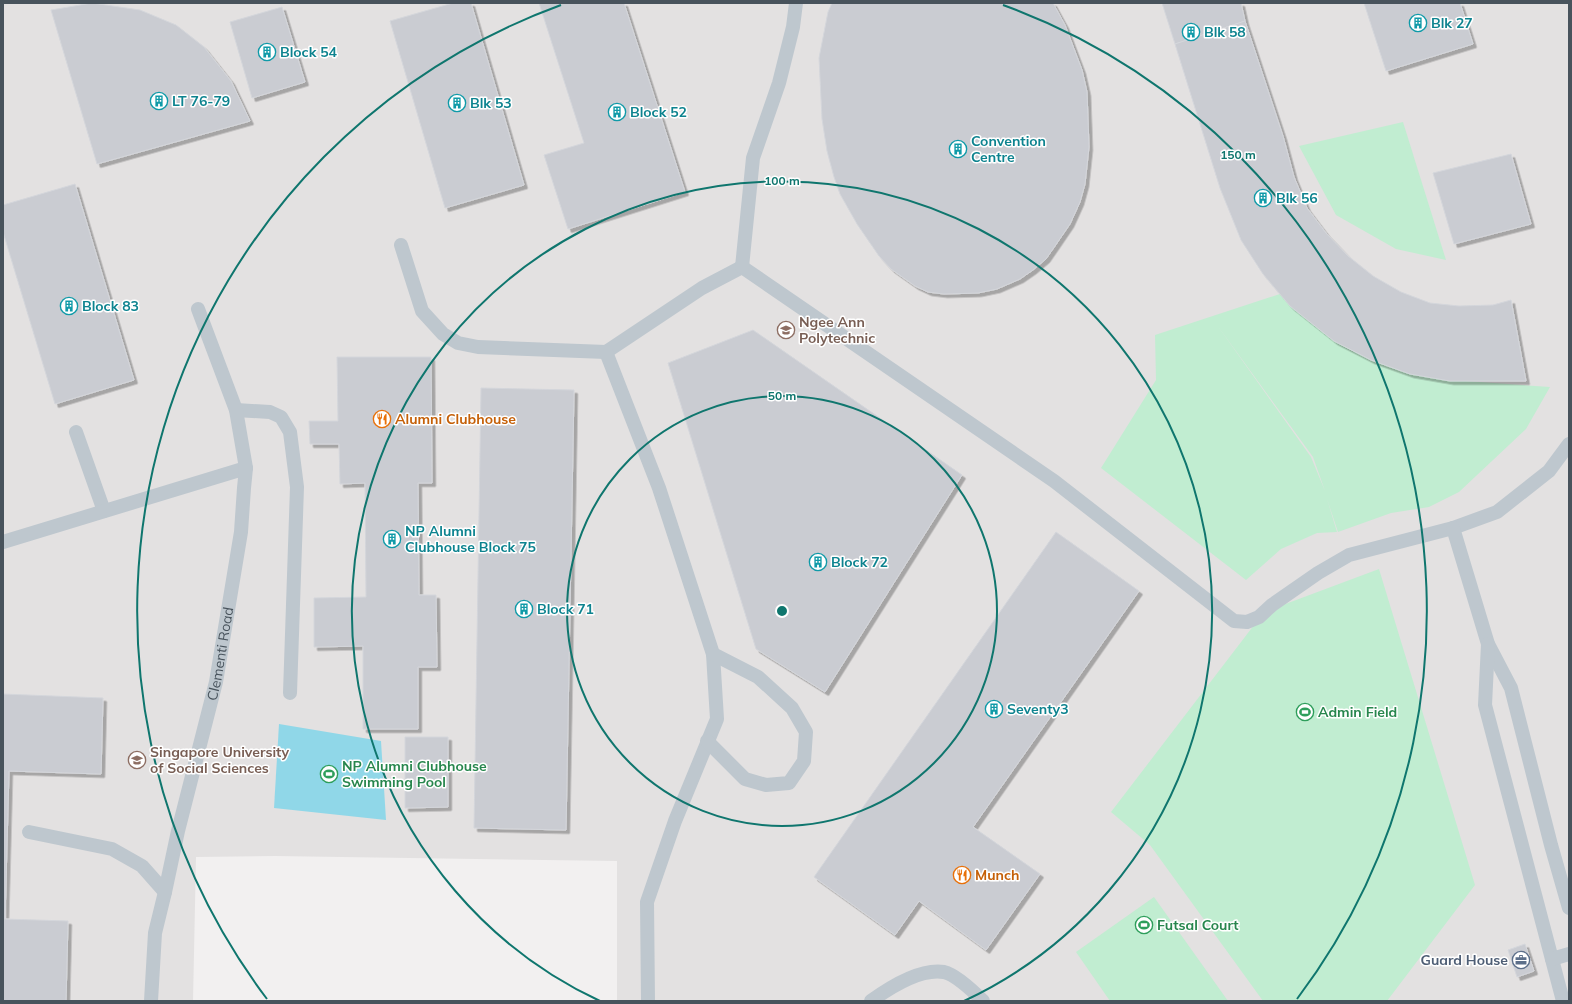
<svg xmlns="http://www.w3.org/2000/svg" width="1572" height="1004" font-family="Mulish,sans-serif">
  <defs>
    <filter id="shadow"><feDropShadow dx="3.5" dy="3.5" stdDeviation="0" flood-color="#0004"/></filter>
  </defs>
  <rect width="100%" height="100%" fill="#f2f0f0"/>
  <polygon fill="#e3e1e1" points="3,3 1569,3 1569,1001 617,1001 617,861 275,856 196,857 193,1001 3,1001"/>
  <g fill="#c1edd1" fill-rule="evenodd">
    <polygon points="1403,122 1446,260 1396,249 1336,215 1299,146"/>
    <path d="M1280 294 1466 381 1550 387 1526 429 1459 492 1429 507 1391 513 1338 532 1327 499 1337 532 1317 533 1281 549 1246 580 1101 468 1156 380 1155 335ZM1217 325 1313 457 1325 491 1311 457Z"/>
    <polygon points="1379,569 1475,885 1387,1001 1263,1001 1150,845 1111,812 1264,612"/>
    <polygon points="1154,897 1228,1001 1110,1001 1076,952"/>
  </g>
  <polygon fill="#90d7e8" points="279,724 381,741 386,820 274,808"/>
  <g fill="#caccd2" stroke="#d4d6db" filter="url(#shadow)">
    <polygon points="92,3 140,10 176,25 204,47 231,81 250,121 97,164 51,10"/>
    <polygon points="453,3 471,3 524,185 445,208 390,21"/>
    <polygon points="539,3 624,3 685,192 568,229 544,155 584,143"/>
    <polygon points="832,3 1053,3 1065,25 1082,70 1087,92 1089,147 1085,184 1080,202 1070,224 1055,246 1046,259 1033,270 1020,279 997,289 978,293 944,294 928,292 915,286 891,269 879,256 857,224 840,194 834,177 827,151 822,119 819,58 828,12"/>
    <polygon points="1162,3 1241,3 1245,21 1175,44"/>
    <polygon points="1364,3 1460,3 1473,44 1386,71"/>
    <polygon points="282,7 305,82 252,98 230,22"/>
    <polygon points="1245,21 1283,136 1294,177 1307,208 1326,233 1348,256 1373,276 1401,292 1430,303 1459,306 1493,305 1511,300 1526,381 1450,381 1410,374 1371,360 1334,341 1290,306 1263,274 1241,240 1220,188 1175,44"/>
    <polygon points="1511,154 1531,224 1454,244 1433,173"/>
    <polygon points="75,184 134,380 55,404 3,232 3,205"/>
    <polygon points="753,330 962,475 825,692 756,649 668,363"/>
    <polygon points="337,357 431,357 432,483 418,483 419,595 436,595 437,667 418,667 418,729 363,729 363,646 314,647 314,598 366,597 365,483 340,484 339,444 310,444 309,421 338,421"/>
    <polygon points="481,388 574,390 566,830 474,828"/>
    <polygon points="1056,532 1139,591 973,827 1040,874 986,950 919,901 895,935 814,877"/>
    <polygon points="3,694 103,698 101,774 9,771 5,919 68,921 66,1001 3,1001"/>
    <polygon points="405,737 448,737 448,807 405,808"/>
    <polygon points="1525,944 1534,971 1517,977 1508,950"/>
  </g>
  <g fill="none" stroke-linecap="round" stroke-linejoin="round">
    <g stroke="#bec7ce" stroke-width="14">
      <polyline points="401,245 422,311 443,334 458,343 478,347 606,352 702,288 742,267"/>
      <polyline points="742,267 1054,481 1234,621 1247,622 1259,617 1272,605 1318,573 1349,555 1453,528 1497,512 1549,471 1569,444"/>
      <polyline points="742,267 753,158 779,83 793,27 796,3"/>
      <polyline points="606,352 659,488 713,654 717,719 675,821 647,902 648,1001"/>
      <polyline points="236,410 270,412 281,417 290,432 297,487 290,693"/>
      <polyline points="76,432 104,511"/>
      <polyline points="1453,528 1488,644 1511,688 1551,845 1569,908"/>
      <polyline points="3,542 246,468"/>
      <polyline points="1488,644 1485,705 1563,1001"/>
      <polyline points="707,741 745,779 766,785 789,783 804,761 806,732 792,708 758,677 713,654"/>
      <polyline points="29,832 112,849 142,866 165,892"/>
      <polyline points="1552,959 1569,954"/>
      <path id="s1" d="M151 1001 155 933 165 892 178 831 216 682 241 532 244 488 246 468 236 410 198 309"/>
      <path d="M871 1001C889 988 920 968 944 972 956 975 974 992 983 1001"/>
    </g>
  </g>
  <g fill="none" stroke="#0f766e" stroke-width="2">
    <circle cx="782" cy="611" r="215"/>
    <path d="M600 1001A430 430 0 1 1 964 1001"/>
    <path d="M267 999A645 645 0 0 1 561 5M1003 5A645 645 0 0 1 1297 999"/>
  </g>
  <defs>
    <symbol id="building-ring" viewBox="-11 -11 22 22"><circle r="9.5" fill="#fff" stroke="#0f9aa8" stroke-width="1.5"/><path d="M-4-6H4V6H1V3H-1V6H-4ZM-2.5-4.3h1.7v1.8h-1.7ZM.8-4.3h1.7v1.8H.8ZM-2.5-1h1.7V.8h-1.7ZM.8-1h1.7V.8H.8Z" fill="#0f9aa8"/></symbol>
    <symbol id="university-ring" viewBox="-11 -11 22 22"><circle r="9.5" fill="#fff" stroke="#8d6e63" stroke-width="1.5"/><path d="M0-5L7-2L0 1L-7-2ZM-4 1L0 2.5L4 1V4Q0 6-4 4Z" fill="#8d6e63"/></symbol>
    <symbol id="restaurant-ring" viewBox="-11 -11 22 22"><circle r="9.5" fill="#fff" stroke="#e8710a" stroke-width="1.5"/><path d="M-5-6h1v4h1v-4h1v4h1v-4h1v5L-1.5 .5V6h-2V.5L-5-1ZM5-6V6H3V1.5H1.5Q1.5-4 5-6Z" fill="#e8710a"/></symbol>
    <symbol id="stadium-ring" viewBox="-11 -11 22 22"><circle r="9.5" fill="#fff" stroke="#2e9e5b" stroke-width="1.5"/><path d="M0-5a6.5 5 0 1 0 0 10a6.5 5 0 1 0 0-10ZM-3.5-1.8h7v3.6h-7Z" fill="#2e9e5b"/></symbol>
    <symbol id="office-ring" viewBox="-11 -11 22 22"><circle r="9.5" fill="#fff" stroke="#5c6f8a" stroke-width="1.5"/><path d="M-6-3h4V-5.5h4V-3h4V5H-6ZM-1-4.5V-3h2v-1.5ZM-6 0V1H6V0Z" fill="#5c6f8a"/></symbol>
  </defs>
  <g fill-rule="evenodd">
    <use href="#building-ring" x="1408" y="13" width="20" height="20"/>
    <use href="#building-ring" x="1181" y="22" width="20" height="20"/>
    <use href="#building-ring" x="257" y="42" width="20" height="20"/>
    <use href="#building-ring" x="149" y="91" width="20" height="20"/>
    <use href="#building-ring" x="447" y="93" width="20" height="20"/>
    <use href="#building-ring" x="607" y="102" width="20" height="20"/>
    <use href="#building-ring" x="948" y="139" width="20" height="20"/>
    <use href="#building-ring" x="1253" y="188" width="20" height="20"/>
    <use href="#building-ring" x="59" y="296" width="20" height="20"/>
    <use href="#university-ring" x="776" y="320" width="20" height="20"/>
    <use href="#restaurant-ring" x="372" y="409" width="20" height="20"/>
    <use href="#building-ring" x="382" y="529" width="20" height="20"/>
    <use href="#building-ring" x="808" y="552" width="20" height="20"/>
    <use href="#building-ring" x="514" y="599" width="20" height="20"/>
    <use href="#building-ring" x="984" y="699" width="20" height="20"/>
    <use href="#stadium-ring" x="1295" y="702" width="20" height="20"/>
    <use href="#university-ring" x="127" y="750" width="20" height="20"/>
    <use href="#stadium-ring" x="319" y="764" width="20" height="20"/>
    <use href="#restaurant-ring" x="952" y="865" width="20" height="20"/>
    <use href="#stadium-ring" x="1134" y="915" width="20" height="20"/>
    <use href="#office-ring" x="1511" y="950" width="20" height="20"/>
  </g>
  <g text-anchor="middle" stroke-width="3" stroke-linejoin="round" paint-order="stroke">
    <g font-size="14" font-weight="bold" fill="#0d838f" stroke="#fff" text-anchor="start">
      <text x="1431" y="28">Blk 27</text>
      <text x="1204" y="37">Blk 58</text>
      <text x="280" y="57">Block 54</text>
      <text x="172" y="106">LT 76-79</text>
      <text x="470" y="108">Blk 53</text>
      <text x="630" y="117">Block 52</text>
      <text x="971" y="146">Convention<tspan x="971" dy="16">Centre</tspan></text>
      <text x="1276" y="203">Blk 56</text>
      <text x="82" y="311">Block 83</text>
      <text x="405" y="536">NP Alumni<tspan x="405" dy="16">Clubhouse Block 75</tspan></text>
      <text x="831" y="567">Block 72</text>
      <text x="537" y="614">Block 71</text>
      <text x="1007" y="714">Seventy3</text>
    </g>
    <g font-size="14" font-weight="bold" fill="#785e54" stroke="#fff" text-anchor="start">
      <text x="799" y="327">Ngee Ann<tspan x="799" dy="16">Polytechnic</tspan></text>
      <text x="150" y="757">Singapore University<tspan x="150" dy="16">of Social Sciences</tspan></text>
    </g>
    <g font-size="14" font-weight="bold" fill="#c56008" stroke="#fff" text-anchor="start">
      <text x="395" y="424">Alumni Clubhouse</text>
      <text x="975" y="880">Munch</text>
    </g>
    <g font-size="14" fill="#48535c" stroke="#fff">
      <text dy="5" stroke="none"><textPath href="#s1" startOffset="355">Clementi Road</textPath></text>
    </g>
    <g font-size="14" font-weight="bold" fill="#27864d" stroke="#fff" text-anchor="start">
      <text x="1318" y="717">Admin Field</text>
      <text x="342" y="771">NP Alumni Clubhouse<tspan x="342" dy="16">Swimming Pool</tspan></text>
      <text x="1157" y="930">Futsal Court</text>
    </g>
    <g font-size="14" font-weight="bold" fill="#4e5e75" stroke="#fff" text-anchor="end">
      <text x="1508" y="965">Guard House</text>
    </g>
  </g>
  <circle cx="782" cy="611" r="6" fill="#0f766e" stroke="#fff" stroke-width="2"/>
  <g font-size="12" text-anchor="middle" font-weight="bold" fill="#0f766e" stroke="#fff" stroke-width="3" stroke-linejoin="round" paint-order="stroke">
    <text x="1238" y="159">150 m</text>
    <text x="782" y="185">100 m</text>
    <text x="782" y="400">50 m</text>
  </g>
  <rect width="1572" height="1004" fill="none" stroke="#48535c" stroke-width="8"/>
</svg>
